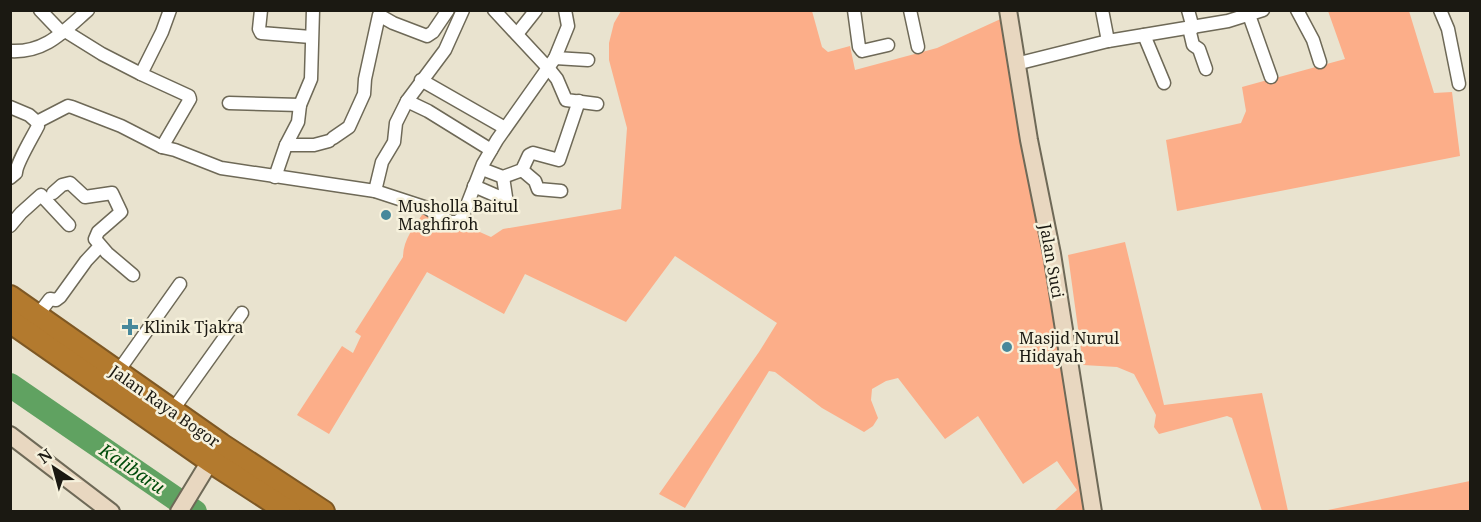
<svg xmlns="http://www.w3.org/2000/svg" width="1481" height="522" font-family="'Noto Serif',serif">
  <rect width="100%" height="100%" fill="#e9e3cf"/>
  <g fill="#fcae89">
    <path d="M621 11H812L822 47 828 52 850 46 855 70 937 48 1005 17 1057 343 1088 511H1054L1077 490 1057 461 1023 484 978 416 945 439 898 378 886 381 872 389 871 400 878 418 873 426 864 432 822 408 775 372 769 371 685 508 659 494 759 352 777 323 675 256 626 322 525 274 504 314 427 272 329 434 297 415 342 346 353 353 361 336 355 332 403 257C403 239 415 226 424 212L437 213 491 237 503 229 621 209 627 128 609 60V43L614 23Z"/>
    <polygon points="1328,11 1409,11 1434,93 1452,92 1460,156 1177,211 1166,140 1241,123 1246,111 1242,87 1345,59"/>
    <polygon points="1125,242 1164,405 1262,393 1288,511 1262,511 1232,418 1227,416 1159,434 1154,427 1156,415 1134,374 1117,367 1083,365 1068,255"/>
    <polygon points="1470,481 1470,511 1323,511"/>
  </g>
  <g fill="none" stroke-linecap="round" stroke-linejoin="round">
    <polyline stroke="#60a261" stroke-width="24" points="10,385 195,512"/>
    <defs>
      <g id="street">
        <polyline points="40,10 62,33"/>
        <polyline points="261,10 259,29 261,33 311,37"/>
        <polyline points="494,10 549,69 557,79 566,100 597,104"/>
        <polyline points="854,10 859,47 862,51 888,45"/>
        <polyline points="910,10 918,47"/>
        <polyline points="1102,10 1108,41"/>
        <polyline points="1188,10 1193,28"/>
        <polyline points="1297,10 1313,40 1320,62"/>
        <polyline points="1440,10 1448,29 1459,84"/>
        <polyline points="1249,15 1271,77"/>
        <polyline points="1189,28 1193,45 1199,49 1206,69"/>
        <polyline points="65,31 102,54 141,74 189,96 190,99 162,147"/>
        <polyline points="517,34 536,10"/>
        <polyline points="1144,35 1164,83"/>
        <path d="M10 51C45 53 63 32 88 10"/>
        <polyline points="555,58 588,60"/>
        <polyline points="1016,64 1108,41 1228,21 1263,10"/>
        <polyline points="141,74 162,32 170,10"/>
        <polyline points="421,80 505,128"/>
        <polyline points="407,101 428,111 491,150"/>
        <polyline points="229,103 300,105"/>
        <polyline points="10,107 29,115 37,122"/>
        <polyline points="37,122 68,106 72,107 121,126 162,147 175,150 221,168 375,191 427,208 450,222 457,222 462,218 483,164 497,140 555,58 568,26 565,10"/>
        <polyline points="333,138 349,127 364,94 365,79 379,15 393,23 427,36 433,32 448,10"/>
        <polyline points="286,145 314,145 329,141"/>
        <polyline points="482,169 503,177 522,170 529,155 533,153 559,160 579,101"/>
        <polyline points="522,170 535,181 538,189 561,191"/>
        <polyline points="275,177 286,145 298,122 300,105 311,79 313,10"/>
        <path d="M10 178 16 173C16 164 33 136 38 126L37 122"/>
        <polyline points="474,186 504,199 506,197 503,177"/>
        <polyline points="375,191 382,162 394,142 396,123 407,101 445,50 463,10"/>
        <polyline points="53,193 62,185 70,183 85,197 112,193 121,212 98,232 95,239 107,253 133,275"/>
        <polyline points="10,226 21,213 41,195 69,225"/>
        <polyline points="37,316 50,299 56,300 60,297 86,261 100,246"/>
        <polyline points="117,373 180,284"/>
        <polyline points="172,411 242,313"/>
      </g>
      <g id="secondary">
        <polyline points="1008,10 1029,140 1052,254 1093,512"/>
        <polyline points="10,435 111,512"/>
        <polyline points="179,512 215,453"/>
      </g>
      <g id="highway">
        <polyline points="10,297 221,445 323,512"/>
        <polyline points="10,321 209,460 289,512"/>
      </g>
    </defs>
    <use href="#street" stroke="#6e6957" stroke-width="15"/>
    <use href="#secondary" stroke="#6e6957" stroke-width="20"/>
    <use href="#highway" stroke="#7e5824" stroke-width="26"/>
    <use href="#street" stroke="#fff" stroke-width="12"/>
    <use href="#secondary" stroke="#e8d7c0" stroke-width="16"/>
    <use href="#highway" stroke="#b37a2e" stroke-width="22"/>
  </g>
  <g fill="#47889b" stroke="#f6f1dc" stroke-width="2">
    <circle cx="386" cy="215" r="6"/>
    <path d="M127 318h6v6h6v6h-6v6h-6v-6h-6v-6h6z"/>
    <circle cx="1007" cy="347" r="6"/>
  </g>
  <g text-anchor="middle" stroke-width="5" stroke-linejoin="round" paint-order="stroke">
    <g font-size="16" fill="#1b1912" stroke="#f6f1dc" text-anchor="start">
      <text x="398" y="212">Musholla Baitul<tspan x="398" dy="18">Maghfiroh</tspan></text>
      <text x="144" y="333">Klinik Tjakra</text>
      <text x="1019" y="344">Masjid Nurul<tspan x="1019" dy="18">Hidayah</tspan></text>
    </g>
    <g font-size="16" fill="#1b1912" stroke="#f6f1dc">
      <text transform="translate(1052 261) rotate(80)" y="6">Jalan Suci</text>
      <text transform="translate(165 406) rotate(35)" y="6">Jalan Raya Bogor</text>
    </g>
    <g font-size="18" font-style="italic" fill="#004c0b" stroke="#f6f1dc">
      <text transform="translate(132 469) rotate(34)" y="6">Kalibaru</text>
    </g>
  </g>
  <rect width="1481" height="522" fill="none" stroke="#1b1912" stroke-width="24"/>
  <g transform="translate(54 468) rotate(324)" stroke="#f6f1dc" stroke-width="4.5" paint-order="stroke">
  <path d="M0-4.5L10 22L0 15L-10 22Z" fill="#1b1912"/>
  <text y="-9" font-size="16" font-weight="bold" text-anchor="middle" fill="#1b1912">N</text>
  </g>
</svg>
